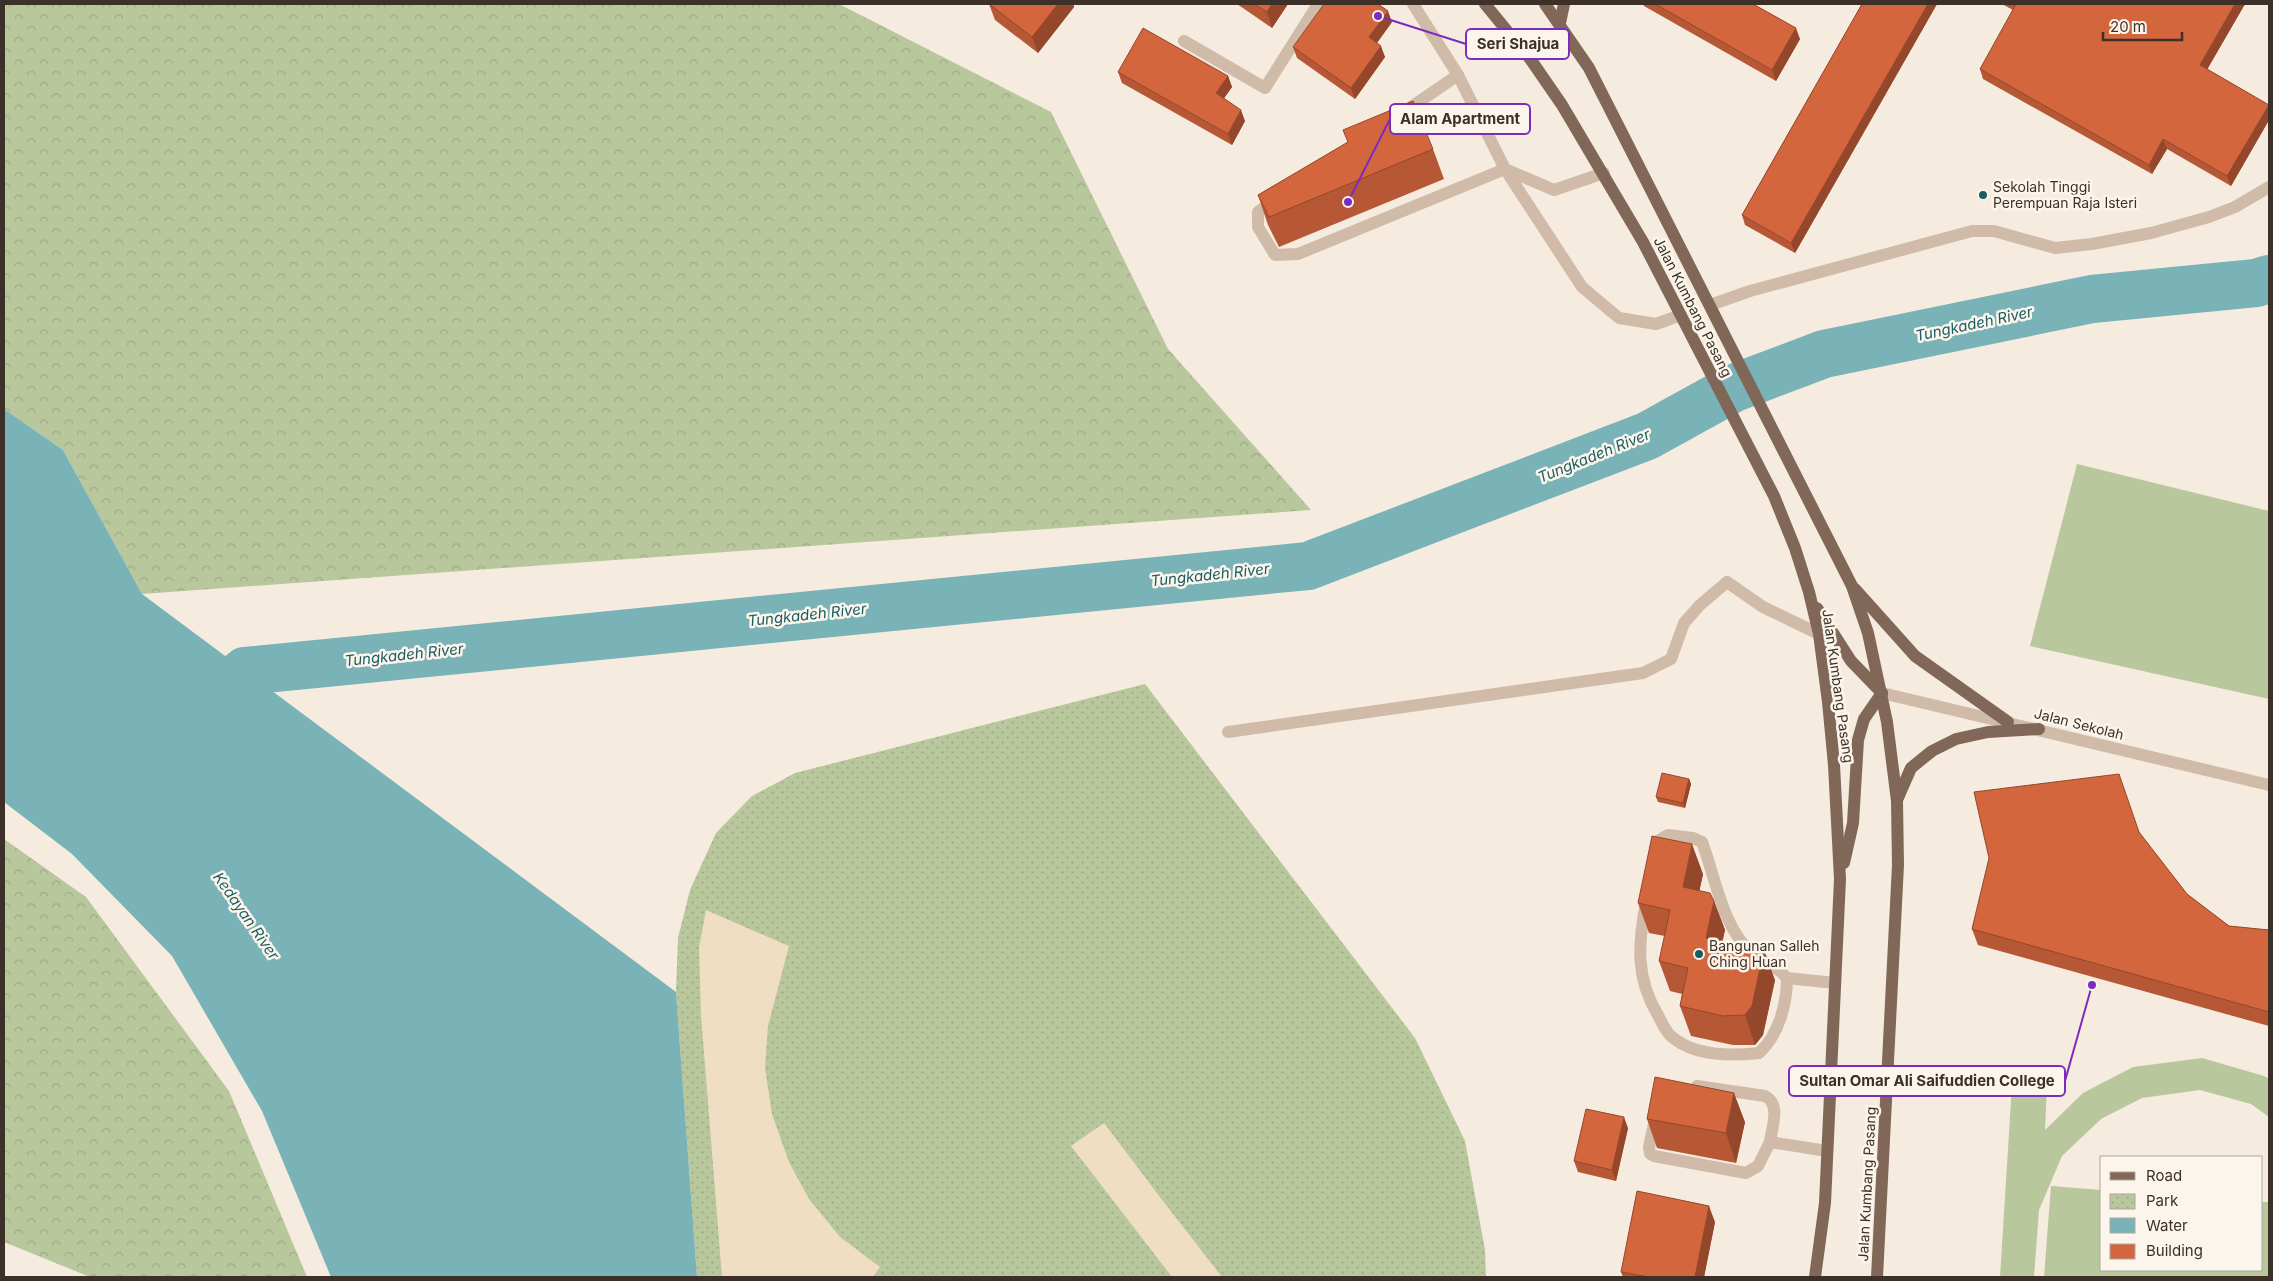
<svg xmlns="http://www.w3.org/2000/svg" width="2273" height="1281" font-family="Inter,sans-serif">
  <defs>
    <pattern id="forest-crowns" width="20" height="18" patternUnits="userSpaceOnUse" patternTransform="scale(1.25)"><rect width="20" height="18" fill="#b8c79c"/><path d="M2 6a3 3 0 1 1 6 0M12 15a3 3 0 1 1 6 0" fill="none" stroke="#9fab86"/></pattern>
    <pattern id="park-dots" width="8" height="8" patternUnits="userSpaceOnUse" patternTransform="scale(1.25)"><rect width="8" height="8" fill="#b8c79c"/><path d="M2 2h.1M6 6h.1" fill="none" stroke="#9fab86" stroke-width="1.8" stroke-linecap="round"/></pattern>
  </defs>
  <rect width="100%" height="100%" fill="#f6ebdf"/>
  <g fill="#b8c79c">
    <polygon points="2077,464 2269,511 2269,699 2030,646"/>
    <polygon points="2202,1058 2264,1076 2269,1079 2269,1117 2251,1104 2200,1090 2142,1098 2101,1119 2062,1156 2039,1210 2034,1277 2000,1277 2012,1085 2047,1087 2045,1130 2083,1093 2133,1067"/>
    <polygon points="2051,1186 2102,1190 2102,1270 2262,1270 2262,1202 2269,1202 2269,1277 2044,1277"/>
  </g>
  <g fill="url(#forest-crowns)">
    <polygon points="4,4 839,4 1051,112 1168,349 1311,510 142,594 63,450 4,409"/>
    <polygon points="4,839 86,897 229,1091 307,1277 90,1277 4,1242"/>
  </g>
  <polygon fill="url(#park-dots)" points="1145,684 1415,1038 1465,1141 1485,1250 1486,1277 697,1277 676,992 678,938 690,890 716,833 752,796 795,773"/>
  <g fill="#efddc4">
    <polygon points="706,910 789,946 768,1026 765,1068 772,1114 789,1162 809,1199 840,1237 880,1267 873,1277 722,1277 701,1016 699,947"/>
    <polygon points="1104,1123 1163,1201 1222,1277 1172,1277 1071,1146"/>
  </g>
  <polygon fill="#79b3b7" points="4,409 63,450 142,594 676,992 697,1277 331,1277 262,1111 172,956 72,854 4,802"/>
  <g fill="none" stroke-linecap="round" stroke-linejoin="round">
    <polyline stroke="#79b3b7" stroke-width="48" points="193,712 245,671 1308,566 1647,436 1734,388 1824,354 2092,299 2256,283 2269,279"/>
    <g stroke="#d0bba8" stroke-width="12">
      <polyline points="1413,4 1458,75 1505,169 1582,287 1619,318 1656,324 1681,315"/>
      <polyline points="1184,41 1265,88 1318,4"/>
      <polyline points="1401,114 1458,75"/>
      <polyline points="1275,200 1258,212 1258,227 1275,255 1298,254 1505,169 1554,190 1604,173"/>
      <polyline points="1710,305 1750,291 1972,231 1994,231 2055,248 2092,244 2151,233 2209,217 2235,207 2269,187"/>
      <polyline points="1228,732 1643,673 1671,659 1684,623 1700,605 1727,582 1763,607 1819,634"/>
    </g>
    <g stroke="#d0bba8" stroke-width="12">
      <polyline points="1882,693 2269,785"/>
      <path d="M1656 853 1658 841 1668 835 1693 838 1702 842C1715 876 1723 930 1753 954 1765 964 1775 964 1787 978L1835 983"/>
      <path d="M1646 902C1638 944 1635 978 1659 1017 1662 1023 1666 1032 1671 1036 1693 1056 1732 1056 1759 1053 1779 1035 1787 1003 1787 978"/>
      <path d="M1697 1086 1765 1096C1781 1104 1772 1127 1770 1142L1827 1151"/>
      <polyline points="1655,1119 1649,1147 1650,1154 1654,1156 1746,1173 1758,1166 1770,1142"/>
    </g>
    <g stroke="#806758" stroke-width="12">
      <polyline points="1485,4 1531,60 1562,105 1643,242 1774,496 1795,548 1809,592 1819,634 1828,702 1834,765 1840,879 1825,1203 1815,1277"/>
      <polyline points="1545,4 1589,68 1852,586 1868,633 1887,722 1897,801 1898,865 1877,1277"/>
      <polyline points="1560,23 1564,4"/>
      <polyline points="1855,589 1915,656 2008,722"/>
      <polyline points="1817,608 1851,661 1882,693"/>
      <polyline points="1897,800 1911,768 1932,751 1956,739 1988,732 2039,729"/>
      <polyline points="1844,863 1853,823 1858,740 1864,719 1882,693"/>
    </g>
  </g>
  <g fill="#b65835">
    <polygon points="989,4 1073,4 1074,7 1038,53 995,20"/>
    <polygon points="1237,4 1288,4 1272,28"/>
    <polygon points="1643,4 1753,4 1800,39 1776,81 1644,6"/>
    <polygon points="1862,4 1937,4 1795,253 1745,225 1742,215"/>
    <polygon points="2002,4 2245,4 2207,69 2269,105 2269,120 2231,186 2167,149 2152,174 1983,79 1980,69 2013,10"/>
    <polygon points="1392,22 1377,43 1385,57 1355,99 1297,58 1293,47"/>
    <polygon points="1118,72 1228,76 1232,87 1224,98 1245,121 1232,145 1122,83"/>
    <polygon points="1343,130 1433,149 1444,179 1279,247 1268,225 1258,195 1348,142"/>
    <polygon points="1689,779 1691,784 1685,808 1658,802 1656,797"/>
    <polygon points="2139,833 2187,894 2229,926 2269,930 2269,1026 1978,945 1972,929"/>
    <polygon points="1703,874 1699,891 1714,901 1725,930 1722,941 1775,980 1763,1035 1755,1045 1733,1045 1691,1036 1680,1006 1682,994 1670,991 1659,961 1665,936 1649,933 1638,903"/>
    <polygon points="1647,1119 1745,1122 1736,1163 1657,1148"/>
    <polygon points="1628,1128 1616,1181 1578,1172 1574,1161"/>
    <polygon points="1715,1222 1704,1277 1623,1277 1621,1272"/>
  </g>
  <g fill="#94472b">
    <polygon points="1058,4 1073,4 1074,7 1038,53 1032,37"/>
    <polygon points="1272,4 1288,4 1272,28 1267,12"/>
    <polygon points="1928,4 1937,4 1795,253 1791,243"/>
    <polygon points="2235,4 2245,4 2204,75 2200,65"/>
    <polygon points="1388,11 1392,22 1373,48 1369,37"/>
    <polygon points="1796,28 1800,39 1776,81 1772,70"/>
    <polygon points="1381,46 1385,57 1355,99 1351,88"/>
    <polygon points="1228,76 1232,87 1220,104 1216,93"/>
    <polygon points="2269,105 2269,120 2231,186 2227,176"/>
    <polygon points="1241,110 1245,121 1232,145 1228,134"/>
    <polygon points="2163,139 2167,149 2152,174 2149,165"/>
    <polygon points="1689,779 1691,784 1685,808 1683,803"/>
    <polygon points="1692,844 1703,874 1694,917 1683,887"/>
    <polygon points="1714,901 1725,930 1717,968 1706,938"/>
    <polygon points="1764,950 1775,980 1763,1035 1755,1045 1745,1015"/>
    <polygon points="1734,1093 1745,1122 1736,1163 1726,1133"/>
    <polygon points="1624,1117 1628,1128 1616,1181 1612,1170"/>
    <polygon points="1709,1206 1715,1222 1704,1277 1695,1277"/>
  </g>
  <g fill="#d4663e" stroke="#94472b">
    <polygon points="989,4 1058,4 1032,37"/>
    <polygon points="1254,4 1272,4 1267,12"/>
    <polygon points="1324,4 1378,4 1388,11 1369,37 1381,46 1351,88 1293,47"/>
    <polygon points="1655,4 1753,4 1796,28 1772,70"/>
    <polygon points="1862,4 1928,4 1791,243 1742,215"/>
    <polygon points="2015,4 2235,4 2200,65 2269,105 2227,176 2163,139 2149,165 1980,69 2016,4"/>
    <polygon points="1143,28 1228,76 1216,93 1241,110 1228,134 1118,72"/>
    <polygon points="1413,101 1433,149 1269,217 1258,195 1348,142 1343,130"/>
    <polygon points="1662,773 1689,779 1683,803 1656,797"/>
    <polygon points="2119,774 2139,832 2187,894 2229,926 2269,930 2269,1012 1972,929 1989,858 1974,792"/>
    <polygon points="1652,836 1692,844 1683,887 1710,893 1714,901 1706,938 1764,950 1752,1006 1745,1015 1723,1016 1680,1006 1688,968 1659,961 1670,910 1638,903"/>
    <polygon points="1655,1077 1734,1093 1726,1133 1647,1119"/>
    <polygon points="1586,1109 1624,1117 1612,1170 1574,1161"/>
    <polygon points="1637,1191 1709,1206 1695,1277 1649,1277 1621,1272"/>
  </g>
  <g fill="#195d64" stroke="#fcf5ec" stroke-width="2">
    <circle cx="1983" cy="195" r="5"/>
    <circle cx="1699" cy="954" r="5"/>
  </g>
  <g text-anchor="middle" stroke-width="5" stroke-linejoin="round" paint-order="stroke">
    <g font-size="14" fill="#3c3029" stroke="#fcf5ec" text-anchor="start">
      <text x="1993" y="192">Sekolah Tinggi<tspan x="1993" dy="16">Perempuan Raja Isteri</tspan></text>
      <text x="1709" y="951">Bangunan Salleh<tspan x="1709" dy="16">Ching Huan</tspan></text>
    </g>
    <g font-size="14" fill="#3c3029" stroke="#fcf5ec">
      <text transform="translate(1693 307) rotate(63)" y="5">Jalan Kumbang Pasang</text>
      <text transform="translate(1838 686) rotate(82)" y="5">Jalan Kumbang Pasang</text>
      <text transform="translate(2079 724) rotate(14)" y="5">Jalan Sekolah</text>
      <text transform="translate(1867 1184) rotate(-87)" y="5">Jalan Kumbang Pasang</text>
    </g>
    <g font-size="15" font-style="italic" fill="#195d64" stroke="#fcf5ec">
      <text transform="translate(1974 324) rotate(-12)" y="5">Tungkadeh River</text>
      <text transform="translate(1594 456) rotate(-22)" y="5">Tungkadeh River</text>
      <text transform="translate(1210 575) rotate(-6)" y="5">Tungkadeh River</text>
      <text transform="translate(807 615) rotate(-6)" y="5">Tungkadeh River</text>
      <text transform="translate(404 655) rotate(-6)" y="5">Tungkadeh River</text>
      <text transform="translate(246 916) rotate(55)" y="5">Kedayan River</text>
    </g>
  </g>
  <path fill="none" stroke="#7b2cbf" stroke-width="2" d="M1378 16L1466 44M1348 202L1390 119M2092 985L2065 1081"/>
  <g fill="#7b2cbf" stroke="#fcf5ec" stroke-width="2">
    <circle cx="1378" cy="16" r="5"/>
    <circle cx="1348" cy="202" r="5"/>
    <circle cx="2092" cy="985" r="5"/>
  </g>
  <g fill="#fcf5ec" stroke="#7b2cbf" stroke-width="2">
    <rect x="1466" y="29" width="103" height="30" rx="5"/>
    <rect x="1390" y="104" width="140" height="30" rx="5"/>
    <rect x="1789" y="1066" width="276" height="30" rx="5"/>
  </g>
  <g font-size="15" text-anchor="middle" font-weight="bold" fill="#3c3029">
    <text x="1518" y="49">Seri Shajua</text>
    <text x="1460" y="124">Alam Apartment</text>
    <text x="1927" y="1086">Sultan Omar Ali Saifuddien College</text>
  </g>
  <rect width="2273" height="1281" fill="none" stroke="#3c3029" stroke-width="10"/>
  <rect x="2100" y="1156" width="162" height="115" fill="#fcf5ec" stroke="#afa69e"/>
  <rect x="2110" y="1172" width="25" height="8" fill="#806758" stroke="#afa69e"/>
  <text x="2146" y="1181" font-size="15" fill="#3c3029">Road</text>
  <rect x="2110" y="1194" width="25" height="15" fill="url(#park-dots)" stroke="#afa69e"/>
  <text x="2146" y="1206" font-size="15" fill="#3c3029">Park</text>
  <rect x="2110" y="1218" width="25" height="15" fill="#79b3b7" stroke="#afa69e"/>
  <text x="2146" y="1231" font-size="15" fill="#3c3029">Water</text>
  <rect x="2110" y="1244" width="25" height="15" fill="#d4663e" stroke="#afa69e"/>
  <text x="2146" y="1256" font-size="15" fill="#3c3029">Building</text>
  <path d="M2103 32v8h79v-8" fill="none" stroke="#3c3029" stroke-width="2.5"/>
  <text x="2110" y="32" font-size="15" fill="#3c3029" stroke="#fcf5ec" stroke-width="4" paint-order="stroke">20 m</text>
</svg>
